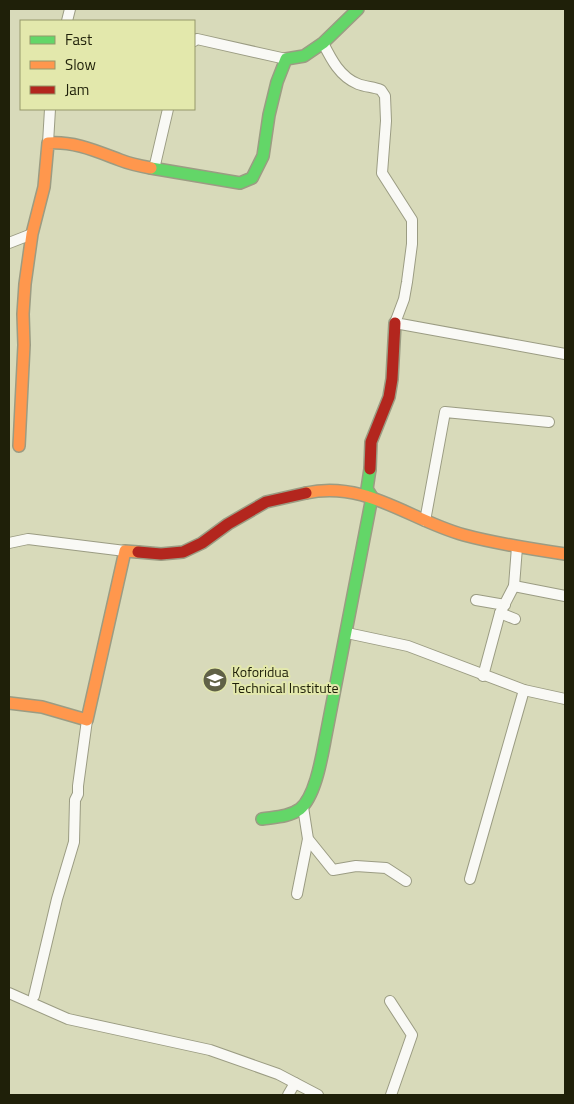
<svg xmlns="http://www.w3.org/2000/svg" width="574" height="1104" font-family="'Titillium Web',sans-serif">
  <rect width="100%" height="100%" fill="#d8daba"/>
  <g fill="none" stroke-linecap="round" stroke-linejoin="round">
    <defs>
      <g id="street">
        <polyline points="67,21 70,9"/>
        <polyline points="194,41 197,39 286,59"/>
        <path d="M323 43C331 59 340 77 358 84 366 87 374 87 381 90L385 96 386 121 382 173 412 220V244L407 282 404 299 395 323 565 354"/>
        <polyline points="48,143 50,109"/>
        <polyline points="154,169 168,109"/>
        <polyline points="9,243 32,234"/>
        <polyline points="425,521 445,412 549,422"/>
        <polyline points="9,543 28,539 125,551"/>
        <polyline points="514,586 565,596"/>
        <polyline points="476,600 505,605"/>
        <polyline points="500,613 515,619"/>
        <polyline points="347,633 408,646 524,690 565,699"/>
        <polyline points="483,676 500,613 514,586 517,547"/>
        <polyline points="303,807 308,839 333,870 356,866 386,868 406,881"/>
        <polyline points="470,879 524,690"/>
        <polyline points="297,894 308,839"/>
        <polyline points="9,993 68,1019 210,1050 278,1074 318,1095"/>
        <polyline points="34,996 57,899 74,842 75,800 78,794 78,786 87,720"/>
        <polyline points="390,1001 412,1035 391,1095"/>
        <polyline points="288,1095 295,1083"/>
      </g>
      <g id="fast">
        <polyline points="151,168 240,183 252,178 263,156 269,115 277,82 286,59 304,56 323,43 358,9"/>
        <path d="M262 819C275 817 289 817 300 809 316 796 322 755 326 735L372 497 367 489 370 469"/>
      </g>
      <g id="slow">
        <path d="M19 446 24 345 23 314 25 284 32 234 44 187 48 143C74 141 96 151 120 160 130 164 140 166 151 168"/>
        <path d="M306 493C366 480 409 520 464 535 497 544 531 549 565 554"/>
        <polyline points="9,703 42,707 87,720 125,551 138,552"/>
      </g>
      <g id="jam">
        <polyline points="370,469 371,442 389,397 392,379 395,323"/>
        <polyline points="138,552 161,554 183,552 202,543 228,524 266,502 306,493"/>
      </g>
    </defs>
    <use href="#street" stroke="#9b9c83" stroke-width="12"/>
    <use href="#fast" stroke="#9b9c83" stroke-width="14"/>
    <use href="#slow" stroke="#9b9c83" stroke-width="14"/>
    <use href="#jam" stroke="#9b9c83" stroke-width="14"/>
    <use href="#street" stroke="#f9f9f5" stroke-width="10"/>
    <use href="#fast" stroke="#63d668" stroke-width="11"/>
    <use href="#slow" stroke="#ff974d" stroke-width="11"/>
    <use href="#jam" stroke="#b3261e" stroke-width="11"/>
  </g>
  <defs>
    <symbol id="school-disc" viewBox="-11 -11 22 22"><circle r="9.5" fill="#606147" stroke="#e3e8ac"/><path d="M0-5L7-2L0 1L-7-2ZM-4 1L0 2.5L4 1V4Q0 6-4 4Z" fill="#fff"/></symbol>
  </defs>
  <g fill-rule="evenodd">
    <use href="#school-disc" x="201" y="666" width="28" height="28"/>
  </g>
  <g text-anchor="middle" stroke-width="4" stroke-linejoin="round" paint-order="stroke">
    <g font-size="14" fill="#1f2009" stroke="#e3e8ac" text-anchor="start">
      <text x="232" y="677">Koforidua<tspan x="232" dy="16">Technical Institute</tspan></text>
    </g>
  </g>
  <rect width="574" height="1104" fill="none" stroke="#1f2009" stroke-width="20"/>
  <rect x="20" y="20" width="175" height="90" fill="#e3e8ac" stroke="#95986b"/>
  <rect x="30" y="36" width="25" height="8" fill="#63d668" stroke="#95986b"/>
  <text x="65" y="45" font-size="15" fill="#1f2009">Fast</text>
  <rect x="30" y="61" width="25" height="8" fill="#ff974d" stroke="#95986b"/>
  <text x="65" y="70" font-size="15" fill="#1f2009">Slow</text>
  <rect x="30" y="86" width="25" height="8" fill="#b3261e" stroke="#95986b"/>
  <text x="65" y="95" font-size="15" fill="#1f2009">Jam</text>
</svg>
